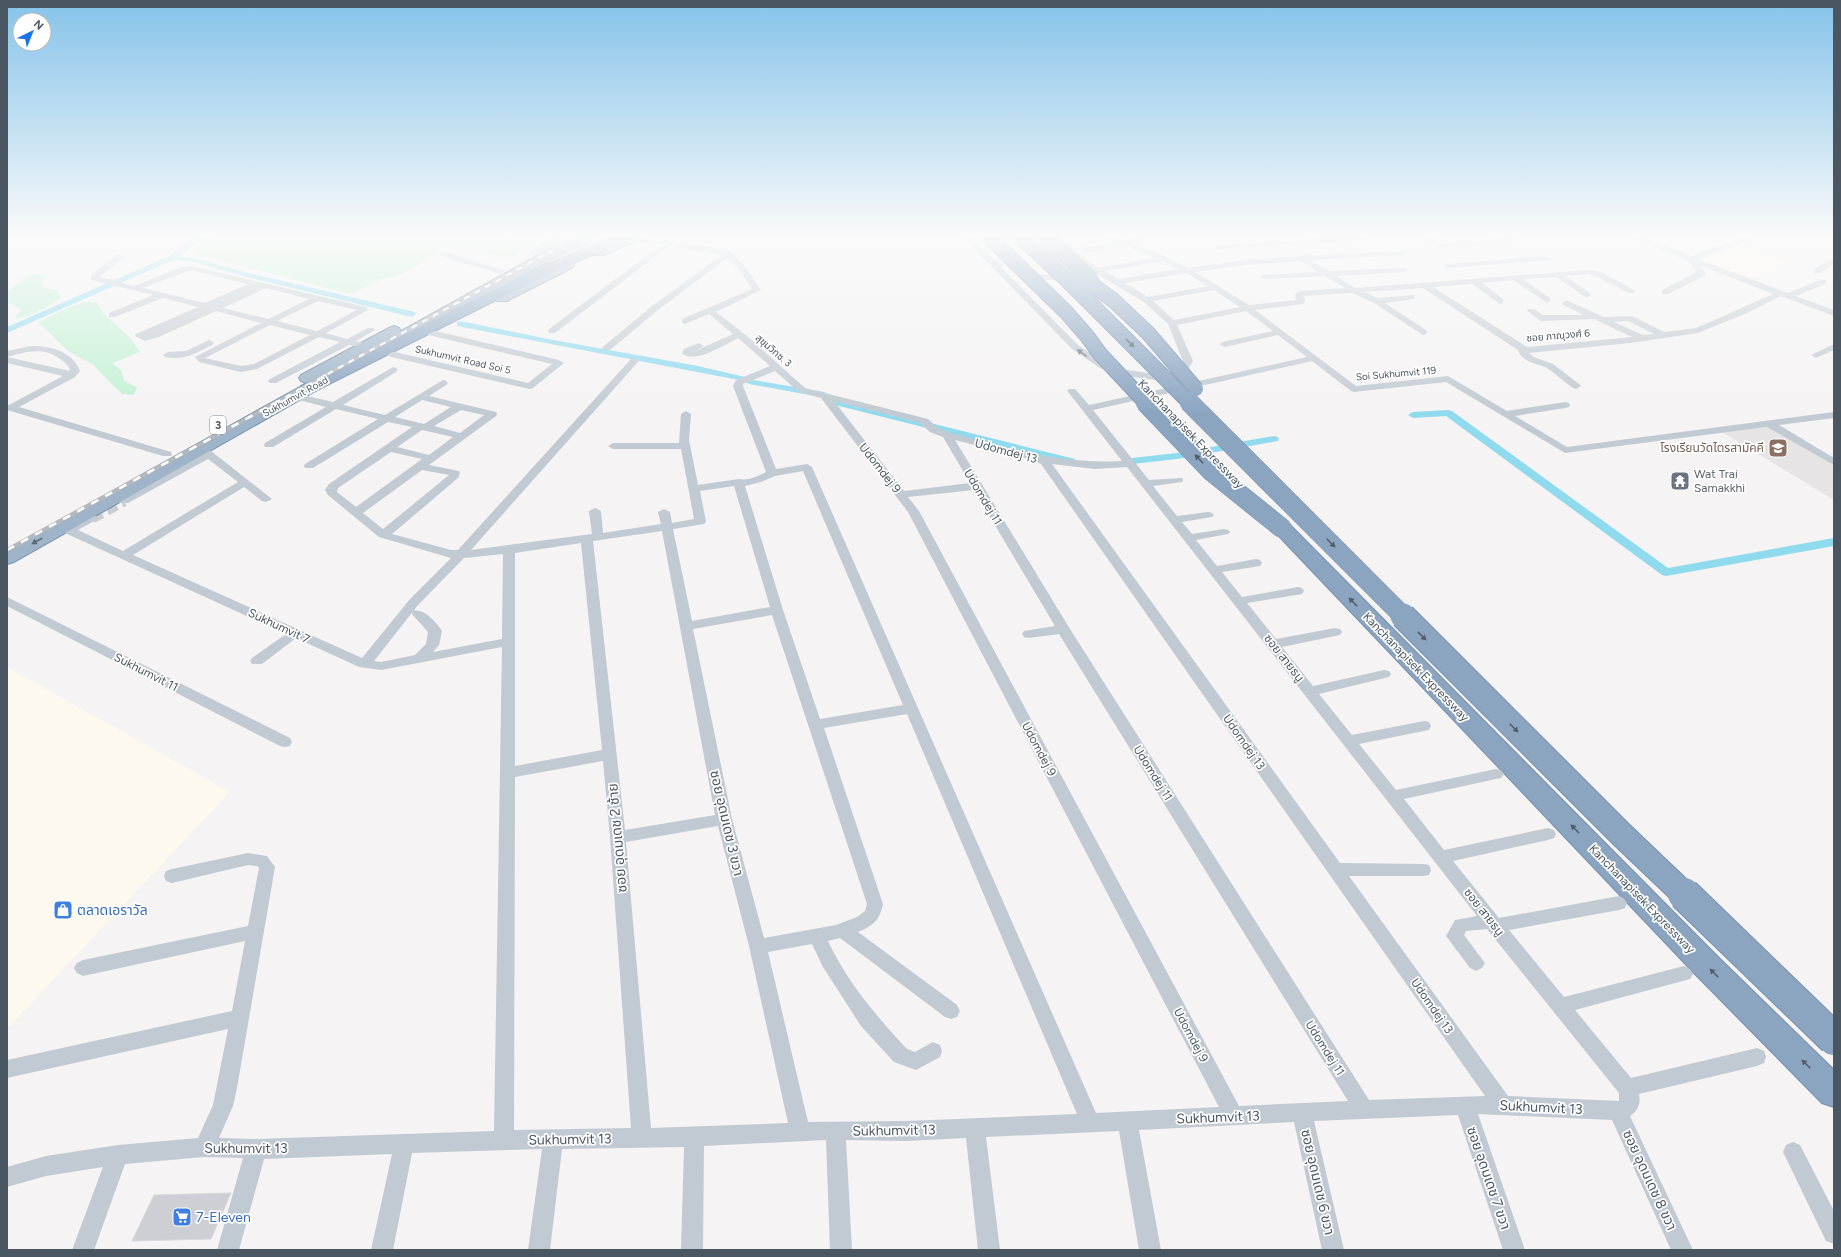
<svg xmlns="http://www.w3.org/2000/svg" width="1841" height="1257" font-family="Figtree,'Noto Sans Thai',sans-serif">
  <rect width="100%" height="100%" fill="#f5f3f3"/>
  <g fill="#fdf9ef">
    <polygon points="1738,246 1791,263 1746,281 1697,261"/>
    <polygon points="7,667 230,792 7,1029"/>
  </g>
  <polygon fill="#e6e4e5" points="1770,427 1834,464 1834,500 1722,432"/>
  <g fill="#c3f1d5">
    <polygon points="202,238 547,238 507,259 445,242 424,262 398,276 381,279 351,294 195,254 194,249 203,240"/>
    <polygon points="588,238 619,238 525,280 510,277 565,247"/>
    <polygon points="30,274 46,276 42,282 43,287 56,290 61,295 59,300 29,316 15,319 21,309 7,302 7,291"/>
    <polygon points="87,301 98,303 103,313 130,338 140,352 112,363 121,370 124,381 137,387 134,395 122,394 93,365 68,351 38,322 72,306"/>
  </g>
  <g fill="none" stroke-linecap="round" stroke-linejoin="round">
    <g fill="#90daee" fill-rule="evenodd">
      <polygon points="193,238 210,238 198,242 180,256 189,257 249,273 415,312 416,314 412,317 247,277 189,261 173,260 7,333 7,327 169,256"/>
      <polygon points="460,321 548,339 698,366 745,377 747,379 824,392 841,401 1075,459 1076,461 1071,464 835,405 821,397 749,384 744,381 457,326 457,322"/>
      <polygon points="1448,410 1452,411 1668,568 1834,538 1834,546 1666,576 1662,575 1446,416 1413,418 1408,415 1413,412"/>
      <polygon points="1274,436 1278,437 1279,439 1278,441 1177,459 1132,464 1127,461 1132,458 1177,453"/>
    </g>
  </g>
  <polygon fill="#cdcfd5" stroke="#d7d9de" points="231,1193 211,1239 132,1241 154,1195"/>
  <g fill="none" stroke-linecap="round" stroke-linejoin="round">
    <polyline stroke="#caccce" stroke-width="11" stroke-dasharray="11 5.5" stroke-linecap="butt" points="92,518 124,501"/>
    <defs>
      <g id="trunk">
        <polygon points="575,238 590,238 589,241 550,260 388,350 383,352 378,350 375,347 328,373 333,375 335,378 333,381 14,562 7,564 7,550 307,383 301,381 299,378 301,375 389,328 394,326 399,328 401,331 540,254"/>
        <polygon points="621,238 637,238 636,241 604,255 594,255 592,252 594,249"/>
        <polygon points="567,261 572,262 574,265 572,268 507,301 497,301 495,298 497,295"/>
      </g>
      <g id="motorway">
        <polygon points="611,238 627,238 626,241 548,274 313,392 307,394 301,392 299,389 301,386 538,268"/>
        <polygon points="1283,523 1290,525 1718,957 1834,1070 1834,1107 1822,1103 1696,975 1276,533 1273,529 1276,525"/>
      </g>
    </defs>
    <use href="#trunk" stroke="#7690ad" stroke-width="2"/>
    <use href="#motorway" stroke="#7690ad" stroke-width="2"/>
    <g fill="#c1cad2" fill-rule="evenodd">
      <path d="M627 238 668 241 720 249 731 252 744 265 761 290 716 312 747 336 805 388 928 419 938 428 951 433C1009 448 1061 465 1122 461L1069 393 1067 391 1069 389H1075L1089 405 1307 357 1278 335 1225 347 1222 346 1220 344 1222 342 1273 331 1246 311 1177 325 1193 361 1188 370 1174 377 1155 380 1127 376 1100 368 1072 349 964 238H971L996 261 1004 265 1001 267 1078 345 1106 364 1128 370 1155 374 1169 372 1181 366 1183 361 1168 324 1144 302 1082 265 1053 238H1060L1088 261 1098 268 1155 258 1126 246 1085 252H1082V248L1117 243 1107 240V238L1122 240 1144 238V240L1130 242 1162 255 1188 268 1245 260 1301 256 1406 251V255H1403L1310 260 1329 271 1404 268 1408 270 1404 272 1336 276 1355 288 1589 270 1601 272 1636 291 1632 293H1629L1595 276 1589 274 1565 276 1590 293 1591 295 1587 298 1556 277 1523 279 1550 298 1551 300 1547 303 1513 280 1482 283 1503 299V303L1500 304 1472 284 1433 287 1527 347 1632 337 1594 319 1541 321 1527 311 1528 309H1534L1543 315H1584L1563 305 1562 303 1566 300 1604 317 1632 316 1664 332 1696 328 1773 294 1699 265 1705 272 1704 276 1668 294H1662V290L1697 272 1687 260 1636 240V238H1645L1691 256 1742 238H1751V240L1698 259 1788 293 1820 280H1826V284L1796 296 1834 310V316L1781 296 1747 313 1698 333 1630 343 1529 353 1534 357 1553 364 1579 384 1581 386 1576 389 1573 388C1564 382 1556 374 1547 368 1538 363 1522 363 1518 350L1423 288 1364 292 1378 298 1414 295V299L1385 303 1426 330 1427 332 1426 334 1423 335 1374 303 1352 293 1304 296 1305 301 1303 304 1255 310 1356 386 1448 376 1507 411 1565 402 1569 403 1570 405 1569 407 1565 408 1515 416 1567 447 1834 412V418L1779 425 1834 458V465L1767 427 1565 453 1446 382 1354 392 1351 391 1312 361 1093 410 1149 480 1182 478 1183 480 1182 482 1153 486 1177 516 1208 512 1212 513 1214 515 1212 517 1182 522 1192 534 1224 529 1228 530 1230 532 1228 534 1196 540 1217 566 1256 559 1260 560 1262 563 1260 566 1222 572 1242 597 1298 587 1302 588 1304 591 1302 594 1247 603 1276 639 1335 628 1340 629 1342 632 1340 635 1282 647 1313 686 1384 670 1389 671 1391 674 1389 677 1319 694 1352 735 1424 721 1429 722 1431 726 1429 730 1359 744 1396 790 1496 769 1501 770 1504 774 1501 778 1496 779 1404 799 1444 850 1548 828 1554 830 1556 834 1554 838 1548 840 1453 861 1499 918 1619 896 1625 898 1627 903 1625 908 1619 910 1509 930 1564 997 1684 966 1690 969 1693 974 1690 979 1575 1010 1631 1078 1757 1048 1764 1051 1766 1057 1764 1063 1757 1066 1639 1094C1641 1103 1638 1111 1630 1116L1693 1250H1671L1612 1120 1478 1114 1525 1250H1503L1458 1115 1314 1121 1344 1250H1322L1294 1122 1139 1130 1161 1250H1139L1119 1131 986 1137 1000 1250H978L966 1138 906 1141 846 1140 852 1250H830L826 1140 704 1146 703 1250H681L684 1147 562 1149 550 1250H528L542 1149 412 1153 393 1250H371L392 1154 264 1159 239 1250H217L243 1158 204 1157 125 1164 94 1250H72L103 1167 46 1176 7 1187V1167L46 1156 118 1145 198 1138 213 1105 228 1029 7 1078V1060L232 1011 245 941 83 976 77 973 74 968 77 963 83 960 248 926 259 868 257 866 248 865 172 883 166 881 164 876 166 871 172 869 248 853 267 856 275 867 237 1088 233 1106 219 1138 256 1139 494 1131 502 647 381 670 359 667 296 638 262 664H252L250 661 252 658 286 634 65 533 55 527 61 524 69 526 88 516H96L98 518 96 520 78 530 123 551 238 482 208 459 128 503H120L118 501 202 454 197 449 198 447H206L272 499 266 502 262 501 244 487 133 555 362 658 410 599 451 558 379 537 328 495 325 490 329 484 412 427 388 422 313 468H305L304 466 305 464 378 419 336 409 273 447H265L264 445 265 443 326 407 291 398 289 396 291 394 294 393 333 402 393 367 396 368 398 370 396 372 343 405 385 415 443 380 446 381 448 383 446 385 429 396 496 412 497 414 496 416 429 465 459 471 460 473 458 478 392 534 451 550H458L631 359 634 358 639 361 637 363 471 550 592 534 589 511 595 508 601 511 603 533 661 524 658 512 664 509 670 512 672 523 694 519 681 449H613L608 446 613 443H679L681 414 686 411 691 414 689 440 698 485 739 479C748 481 758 476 766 472L733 386 736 380 770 366 738 338C726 344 694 365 682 353L684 349 699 343 704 346 693 352 733 334 709 314 685 324 682 323V319L752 289 739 269 727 258 658 310 610 350H604L602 348 604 346 652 306 722 255 669 246 555 333H549L548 331 549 329 661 245 630 240ZM1163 261 1179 269 1118 279 1105 271ZM1300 261 1318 272 1264 275 1260 277 1264 279 1325 276 1345 288 1299 291 1295 294 1296 300 1249 305 1195 272 1245 265ZM1186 273 1208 286 1148 297 1125 283ZM1214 290 1240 307 1174 320 1153 301ZM1628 321 1654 334 1643 335 1614 322ZM775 371 799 392 821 398 908 512 1219 1107 1096 1113 812 467 807 464 776 469 743 386V384ZM422 400 451 407 424 424 395 417ZM834 401 920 423 930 432 943 437 970 483 904 491ZM461 410 484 415 460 433 434 426ZM422 430 453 437 429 455 397 447ZM955 440 1033 460 1041 464 1485 1096 1369 1100 1070 629ZM391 452 422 459 356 507 337 492 338 488ZM1052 464 1095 469 1127 467 1477 916 1455 920 1446 936 1470 968 1476 971 1482 968 1485 963 1464 935 1466 931 1487 929 1619 1093V1101L1508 1096 1349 876H1423L1429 875 1431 870 1429 865 1423 864 1340 863ZM422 470 449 475 383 529 363 513ZM803 471 903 705 820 719 783 610 745 486 761 482 775 476ZM734 486 770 607 692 621 673 529 704 524 706 522 700 491ZM974 490 1055 626 1024 631 1022 634 1024 637 1029 638 1059 634 1348 1101 1239 1106 919 511 908 497ZM662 531 715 815 625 830 593 541ZM581 543 602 750 515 766V553ZM503 554 502 639 433 652 439 645 442 631C436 622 424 608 413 611L412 614 428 632 426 644 415 655 381 662 374 661 418 605 464 558ZM772 615 867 904 865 911 857 917 836 925 764 938 732 819 693 629ZM907 714 1077 1114 906 1121 808 1122 768 952 812 944 823 967 861 1026 894 1062 916 1070 940 1057 942 1051 940 1045 933 1042 915 1052 907 1049C877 1017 847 982 828 941L840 938 945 1017 951 1019 957 1017 960 1011 957 1005 858 932C873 926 880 920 883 904L824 728ZM603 761 610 837 631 1128 514 1130 515 777ZM718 826 749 946 788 1123 651 1128 626 842Z"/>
      <polygon points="1003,238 1023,238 1019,240 985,244 981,242 985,240"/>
      <polygon points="1335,238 1369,238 1365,240 1218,249 1214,247 1218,245"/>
      <polygon points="1422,238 1431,238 1439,243 1517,238 1500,243 1438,247"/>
      <polygon points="440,252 446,252 505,271 501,273 498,273 440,256"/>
      <path d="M117 255H120L124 257 100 277 134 286 181 267 191 266 366 307 368 310 326 333 347 339 368 328H374L375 330 356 341 368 344 370 346 368 348 365 349 349 345 276 383H270L268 381 270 379 340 342 319 337 257 369 241 372 199 362 195 357 261 323 216 311 159 337 145 341 135 336 136 334 198 307 163 298 115 317H109V313L153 295 91 280V276ZM191 270 248 284 205 303 143 288ZM266 288 309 299 268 319 223 308ZM318 301 357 310 317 331 277 321ZM270 325 310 335 254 364 241 366 205 358Z"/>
      <polygon points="1546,256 1550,258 1549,260 1447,268 1443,266 1447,264"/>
      <polygon points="1831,259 1834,259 1834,264 1820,273 1814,273 1814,269"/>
      <path d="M1019 271 1047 275 1070 274 1074 276C1065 284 1031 278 1019 275Z"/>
      <polygon points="431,330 559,360 564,363 533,388 530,389 391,357 386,354 391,351 528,383 552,364 428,335 427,333 428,331"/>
      <path d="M209 340 212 341 214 343 212 345C197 353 182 361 165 357L163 355 168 352 186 351Z"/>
      <polygon points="1834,344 1834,350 1816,358 1811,355"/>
      <path d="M30 346C49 345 73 351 80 371L75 377 19 407 171 452 172 454 171 456H163L7 410V406L63 376 7 363V357L70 371C69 365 64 362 60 359 44 346 25 352 7 357V351Z"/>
      <polygon points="7,597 290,738 292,742 290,746 285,747 280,746 7,606"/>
      <polygon points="1793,1142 1800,1145 1834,1211 1834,1244 1826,1241 1783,1152 1786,1145"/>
    </g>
    <polygon fill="#c1cbd6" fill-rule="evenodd" points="551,238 564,238 539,255 531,255 529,253 531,251"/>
    <use href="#trunk" fill="#9fb4c9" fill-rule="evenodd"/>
    <use href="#motorway" fill="#8ba5c1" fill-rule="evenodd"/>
    <defs>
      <polyline id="rail-far1" points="275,403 575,238"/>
      <polyline id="rail" points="7,550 277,402"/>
    </defs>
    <use href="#rail-far1" stroke="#b5b8bd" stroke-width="3"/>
    <use href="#rail" stroke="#b5b8bd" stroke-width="4"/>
    <use href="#rail-far1" stroke="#fff" stroke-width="2" stroke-dasharray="6" stroke-linecap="butt"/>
    <use href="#rail" stroke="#fff" stroke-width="2.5" stroke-dasharray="8" stroke-linecap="butt"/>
    <defs>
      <g id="motorway-bridge-far3">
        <polyline points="990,238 1066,312 1087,336 1100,354 1146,403"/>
        <polyline points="1022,238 1069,282 1190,403"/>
        <polyline points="1046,238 1092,280"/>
        <polyline points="1076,273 1113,300 1148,333 1196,389"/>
      </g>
      <g id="motorway-bridge-far2">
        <polyline points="1145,402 1212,472 1283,529"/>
        <polyline points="1189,402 1404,617"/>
      </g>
      <polyline id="motorway-bridge-far1" points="1403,616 1622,835 1685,895"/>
      <polyline id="motorway-bridge" points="1684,894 1834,1039"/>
    </defs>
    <use href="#motorway-bridge-far3" stroke="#7690ad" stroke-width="16" stroke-linecap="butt"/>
    <use href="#motorway-bridge-far2" stroke="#7690ad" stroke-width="20" stroke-linecap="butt"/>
    <use href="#motorway-bridge-far1" stroke="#7690ad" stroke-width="27" stroke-linecap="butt"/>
    <use href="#motorway-bridge" stroke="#7690ad" stroke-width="34" stroke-linecap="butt"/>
    <use href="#motorway-bridge-far3" stroke="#8ba5c1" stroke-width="14"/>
    <use href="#motorway-bridge-far2" stroke="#8ba5c1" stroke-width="19"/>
    <use href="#motorway-bridge-far1" stroke="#8ba5c1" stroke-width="25"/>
    <use href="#motorway-bridge" stroke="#8ba5c1" stroke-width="32"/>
  </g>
  <defs><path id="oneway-solid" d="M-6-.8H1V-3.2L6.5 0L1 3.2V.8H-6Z"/></defs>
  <g fill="#505e6b">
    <use href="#oneway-solid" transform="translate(1130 343) rotate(45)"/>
    <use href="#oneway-solid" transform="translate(1199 459) rotate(-134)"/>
    <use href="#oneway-solid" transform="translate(1331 543) rotate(45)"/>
    <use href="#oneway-solid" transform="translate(1353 602) rotate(-134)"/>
    <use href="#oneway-solid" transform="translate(1422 636) rotate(45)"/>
    <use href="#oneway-solid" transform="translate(1514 728) rotate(45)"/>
    <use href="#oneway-solid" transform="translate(1575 829) rotate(-134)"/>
    <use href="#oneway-solid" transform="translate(1714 973) rotate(-135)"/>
    <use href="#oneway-solid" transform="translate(1806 1064) rotate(-135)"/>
  </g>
  <use fill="#6e7983" href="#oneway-solid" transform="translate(1082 353) rotate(-144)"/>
  <use fill="#5b6976" href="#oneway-solid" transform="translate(37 541) rotate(151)"/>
  <linearGradient id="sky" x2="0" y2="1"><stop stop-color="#85c3ea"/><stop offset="0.57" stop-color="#fafafa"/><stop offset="1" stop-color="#fafafa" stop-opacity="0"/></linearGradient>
  <rect width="1841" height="414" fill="url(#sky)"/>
  <defs>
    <symbol id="school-square" viewBox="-11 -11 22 22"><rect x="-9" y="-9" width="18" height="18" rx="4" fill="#8d6e63" stroke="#fff"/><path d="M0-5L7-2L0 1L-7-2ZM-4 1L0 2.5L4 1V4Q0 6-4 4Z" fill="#fff"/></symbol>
    <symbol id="temple-square" viewBox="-11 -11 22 22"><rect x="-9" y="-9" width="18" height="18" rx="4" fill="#6b7280" stroke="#fff"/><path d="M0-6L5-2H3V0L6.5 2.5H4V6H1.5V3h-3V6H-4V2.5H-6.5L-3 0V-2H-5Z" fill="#fff"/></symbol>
    <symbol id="shop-square" viewBox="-11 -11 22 22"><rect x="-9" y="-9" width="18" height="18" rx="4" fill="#3f7fe0" stroke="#fff"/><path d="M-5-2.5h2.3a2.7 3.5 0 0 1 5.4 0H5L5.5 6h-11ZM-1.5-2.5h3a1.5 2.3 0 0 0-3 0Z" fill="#fff"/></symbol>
    <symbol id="supermarket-square" viewBox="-11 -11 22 22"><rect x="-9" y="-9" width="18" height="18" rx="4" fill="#3f7fe0" stroke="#fff"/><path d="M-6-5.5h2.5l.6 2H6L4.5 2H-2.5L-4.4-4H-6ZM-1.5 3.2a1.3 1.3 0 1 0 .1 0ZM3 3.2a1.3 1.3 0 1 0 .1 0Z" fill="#fff"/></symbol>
  </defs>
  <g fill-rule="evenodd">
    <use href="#school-square" x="1767" y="437" width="22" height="22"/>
    <use href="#temple-square" x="1669" y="470" width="22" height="22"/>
    <use href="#shop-square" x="52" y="899" width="22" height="22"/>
    <use href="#supermarket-square" x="171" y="1206" width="22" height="22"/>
  </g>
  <g text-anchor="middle" stroke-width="3.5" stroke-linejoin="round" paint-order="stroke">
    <g font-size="10" fill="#4a5661" stroke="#fff">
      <text transform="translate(1558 335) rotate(-5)" y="4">ซอย ภาณุวงศ์ 6</text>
      <text transform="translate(774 350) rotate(41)" y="4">สุขุมวิทซ. 3</text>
      <text transform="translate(463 359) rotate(13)" y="4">Sukhumvit Road Soi 5</text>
      <text transform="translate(1396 373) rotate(-5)" y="4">Soi Sukhumvit 119</text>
      <text transform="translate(295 396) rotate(-29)" y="4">Sukhumvit Road</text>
    </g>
    <rect fill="#fff" stroke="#808990" stroke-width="1" x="210" y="416" width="16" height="18" rx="3"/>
    <g font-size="11" font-weight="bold" fill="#4a5661">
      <text x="218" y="429">3</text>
    </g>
    <g font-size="12" fill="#4a5661" stroke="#fff">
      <text transform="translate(1191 434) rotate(46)" y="4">Kanchanapisek Expressway</text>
      <text transform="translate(1006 451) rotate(15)" y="4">Udomdej 13</text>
      <text transform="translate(880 468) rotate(52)" y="4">Udomdej 9</text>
      <text transform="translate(983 497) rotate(59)" y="4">Udomdej 11</text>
      <text transform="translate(279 626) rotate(25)" y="4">Sukhumvit 7</text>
      <text transform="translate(1284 658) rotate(52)" y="4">ซอย สายธนู</text>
      <text transform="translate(1416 667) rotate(46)" y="4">Kanchanapisek Expressway</text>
      <text transform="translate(146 672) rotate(27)" y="4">Sukhumvit 11</text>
      <text transform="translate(1244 742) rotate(55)" y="4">Udomdej 13</text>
      <text transform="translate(1039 749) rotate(62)" y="4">Udomdej 9</text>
      <text transform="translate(1153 773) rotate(58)" y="4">Udomdej 11</text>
      <text transform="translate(1642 899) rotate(46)" y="4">Kanchanapisek Expressway</text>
      <text transform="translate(1484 912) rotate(52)" y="4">ซอย สายธนู</text>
      <text transform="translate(1432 1006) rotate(55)" y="4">Udomdej 13</text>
      <text transform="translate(1191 1035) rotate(62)" y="4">Udomdej 9</text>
      <text transform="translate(1325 1048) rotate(58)" y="4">Udomdej 11</text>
    </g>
    <g font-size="12" fill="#785e54" stroke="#fff" text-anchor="end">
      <text x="1764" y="452">โรงเรียนวัดไตรสามัคคี</text>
    </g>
    <g font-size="12" fill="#5b616d" stroke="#fff" text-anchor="start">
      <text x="1694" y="478">Wat Trai<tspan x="1694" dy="14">Samakkhi</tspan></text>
    </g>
    <g font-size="14" fill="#4a5661" stroke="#fff">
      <text transform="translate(727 823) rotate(77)" y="5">ซอย อุดมเดช 3 ขวา</text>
      <text transform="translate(617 838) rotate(-95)" y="5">ซอย อุดมเดช 2 ซ้าย</text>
      <text transform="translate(1541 1107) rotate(3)" y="5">Sukhumvit 13</text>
      <text transform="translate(1218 1117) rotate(-2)" y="5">Sukhumvit 13</text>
      <text transform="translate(894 1130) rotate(-1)" y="5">Sukhumvit 13</text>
      <text transform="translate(570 1139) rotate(-1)" y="5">Sukhumvit 13</text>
      <text x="246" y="1153">Sukhumvit 13</text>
      <text transform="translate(1489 1178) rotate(71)" y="5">ซอย อุดมเดช 7 ขวา</text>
      <text transform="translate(1650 1180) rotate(65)" y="5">ซอย อุดมเดช 8 ขวา</text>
      <text transform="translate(1318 1182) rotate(77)" y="5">ซอย อุดมเดช 6 ขวา</text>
    </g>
    <g font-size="14" fill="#366cbe" stroke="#fff" text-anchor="start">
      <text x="77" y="915">ตลาดเอราวัล</text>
      <text x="196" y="1222">7-Eleven</text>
    </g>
  </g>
  <rect width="1841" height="1257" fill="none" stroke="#4a5661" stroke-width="16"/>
  <g transform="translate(32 32) rotate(43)"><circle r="19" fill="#ffffff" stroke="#b7bbc0"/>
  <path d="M0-3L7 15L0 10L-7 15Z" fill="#1a73e8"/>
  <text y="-6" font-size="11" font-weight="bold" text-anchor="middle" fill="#4a5661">N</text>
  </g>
</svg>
